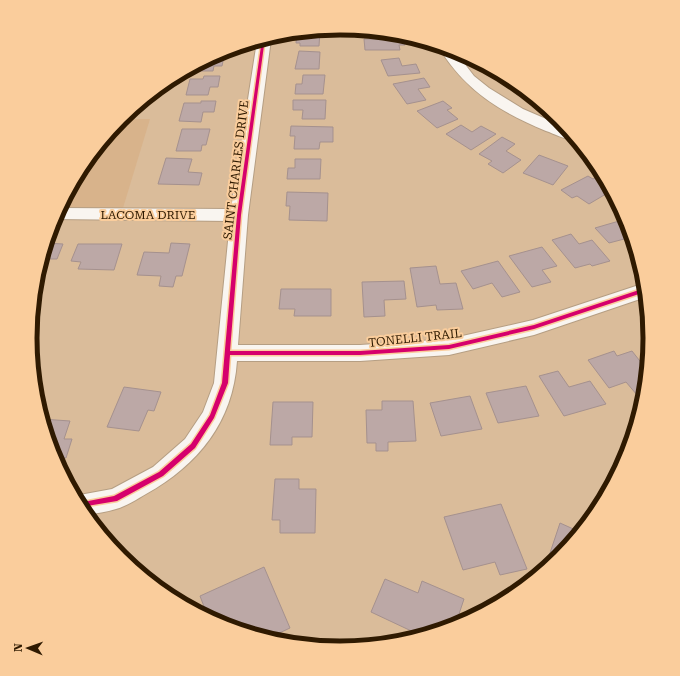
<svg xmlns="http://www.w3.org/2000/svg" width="680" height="676" font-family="'Roboto Serif',serif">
  <rect width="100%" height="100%" fill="#dabc9a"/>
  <polygon fill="#d8b38b" points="121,119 150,119 123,208 60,207 82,166"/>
  <g fill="#bca8a6" stroke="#a5918e">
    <polygon points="312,31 320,31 319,46 300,46 300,43 296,43 297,32"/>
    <polygon points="380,36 404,36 405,45 399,45 400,50 365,50 364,39 380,39"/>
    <polygon points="299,51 320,52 319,69 295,69"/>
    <polygon points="221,52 225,52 222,66 214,66 213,71 194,71 195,65"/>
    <polygon points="399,58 402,66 416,64 420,73 388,76 381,60"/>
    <polygon points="303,75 325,75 323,94 295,94 296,84 302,84"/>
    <polygon points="204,76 220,76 218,87 210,87 208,95 186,95 190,79 203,79"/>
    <polygon points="424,78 430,87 418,89 426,100 407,104 393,84"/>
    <polygon points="293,100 326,100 325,119 302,119 303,110 293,110"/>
    <polygon points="201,101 216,101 214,112 203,112 201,122 179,121 184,103 201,103"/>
    <polygon points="443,101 452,108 447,110 458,119 437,128 417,111"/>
    <polygon points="461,125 472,132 481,126 496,134 471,150 446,134"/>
    <polygon points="291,126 333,127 333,142 320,142 319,149 294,149 295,136 290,136"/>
    <polygon points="182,129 210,129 206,145 202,145 201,151 176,151"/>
    <polygon points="502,137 515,144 506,151 521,160 503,173 488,164 492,161 479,154"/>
    <polygon points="539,155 568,166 553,185 523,173"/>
    <polygon points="166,158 192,159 188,172 202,173 199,185 158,184"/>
    <polygon points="295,159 321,159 320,179 287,179 288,168 295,168"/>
    <polygon points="601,175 604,178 611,191 589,204 577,196 572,198 561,190 588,176 593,179"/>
    <polygon points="287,192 328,193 327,221 289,220 290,206 286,206"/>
    <polygon points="626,219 634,245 628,238 609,243 595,228"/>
    <polygon points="571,234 579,244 592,240 610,261 592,266 590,264 575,268 552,240"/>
    <polygon points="46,243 63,244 57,259 48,259 44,269 39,269"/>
    <polygon points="171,243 190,244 182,276 176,276 173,287 159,286 161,276 137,275 144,252 169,253"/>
    <polygon points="78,244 122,244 114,270 78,269 81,262 71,261"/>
    <polygon points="542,247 557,266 542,270 551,282 532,287 509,256"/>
    <polygon points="498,261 520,292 502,297 492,283 473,289 461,271"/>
    <polygon points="436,266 440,284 456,283 463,309 437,310 436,305 417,307 410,268"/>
    <polygon points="404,281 406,299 384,300 385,316 364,317 362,282"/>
    <polygon points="281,289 331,289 331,316 294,316 295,309 279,309"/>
    <polygon points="614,351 617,356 632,351 647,370 643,402 626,382 609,388 588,360"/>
    <polygon points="558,371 569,387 590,381 606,404 564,416 539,376"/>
    <polygon points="526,386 539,416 498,423 486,393"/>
    <polygon points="124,387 161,392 154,411 148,410 139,431 107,427"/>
    <polygon points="470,396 482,429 441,436 430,403"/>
    <polygon points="382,401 413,401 416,441 388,442 388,451 376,451 376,443 367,443 366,410 382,410"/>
    <polygon points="273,402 313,402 312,437 292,437 292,445 270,445"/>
    <polygon points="42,419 70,421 64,439 72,439 66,458 54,457"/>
    <polygon points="275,479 299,479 299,489 316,489 315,533 280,533 280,520 272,520"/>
    <polygon points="501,504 527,569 500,575 495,562 463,570 444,517"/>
    <polygon points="560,523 580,532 557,559 549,556"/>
    <polygon points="264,567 290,628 275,635 277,640 221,624 208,617 200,596"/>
    <polygon points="385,579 418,593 422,581 464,599 455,626 448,628 443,625 441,630 422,636 371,612"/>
  </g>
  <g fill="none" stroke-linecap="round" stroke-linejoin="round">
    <defs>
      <g id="street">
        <path d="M269 37 271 39 248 215 238 345H360L449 339 533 320 645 283 646 297 534 335 449 355 360 361H237C233 422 198 465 146 494 137 499 127 506 116 509 107 512 96 513 86 515L74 496 112 489 153 467 185 439 203 412 214 383 230 221 54 219 60 208 231 209 257 41Z"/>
        <path d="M441 46 454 50 474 76 489 88 523 109 567 128 576 139C567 141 555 134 546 131 500 112 466 91 439 48Z"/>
      </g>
    </defs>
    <use href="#street" stroke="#b59e83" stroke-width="2"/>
    <use href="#street" fill="#f9f5f0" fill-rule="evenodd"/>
    <defs>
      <polygon id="cycleway" points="265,38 241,215 230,351 360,351 449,345 534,325 645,288 645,292 534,329 449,349 360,355 230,355 228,383 214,418 195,448 163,476 117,501 81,507 78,503 114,496 159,472 191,444 210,415 222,383 237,215 262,39"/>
    </defs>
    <use href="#cycleway" stroke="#facd9c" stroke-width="3"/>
    <use href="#cycleway" fill="#d6006c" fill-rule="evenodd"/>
  </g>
  <g text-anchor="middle" stroke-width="4" stroke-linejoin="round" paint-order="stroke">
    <g font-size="12" fill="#2f1a01" stroke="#facd9c">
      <text transform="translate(236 170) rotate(-83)" y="4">SAINT CHARLES DRIVE</text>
      <text x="148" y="219">LACOMA DRIVE</text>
      <text transform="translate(415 338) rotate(-6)" y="4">TONELLI TRAIL</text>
    </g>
  </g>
  <path d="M0 0H680V676H0ZM37 338a303 303 0 1 1 606 0a303 303 0 1 1-606 0Z" fill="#facd9c" fill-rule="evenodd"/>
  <path fill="none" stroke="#2f1a01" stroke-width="5" d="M37 338a303 303 0 1 1 606 0a303 303 0 1 1-606 0Z"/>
  <g transform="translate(28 648) rotate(272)" stroke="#facd9c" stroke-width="3" paint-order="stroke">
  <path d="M0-3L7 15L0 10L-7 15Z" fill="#2f1a01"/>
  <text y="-6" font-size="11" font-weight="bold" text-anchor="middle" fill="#2f1a01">N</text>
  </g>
</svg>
